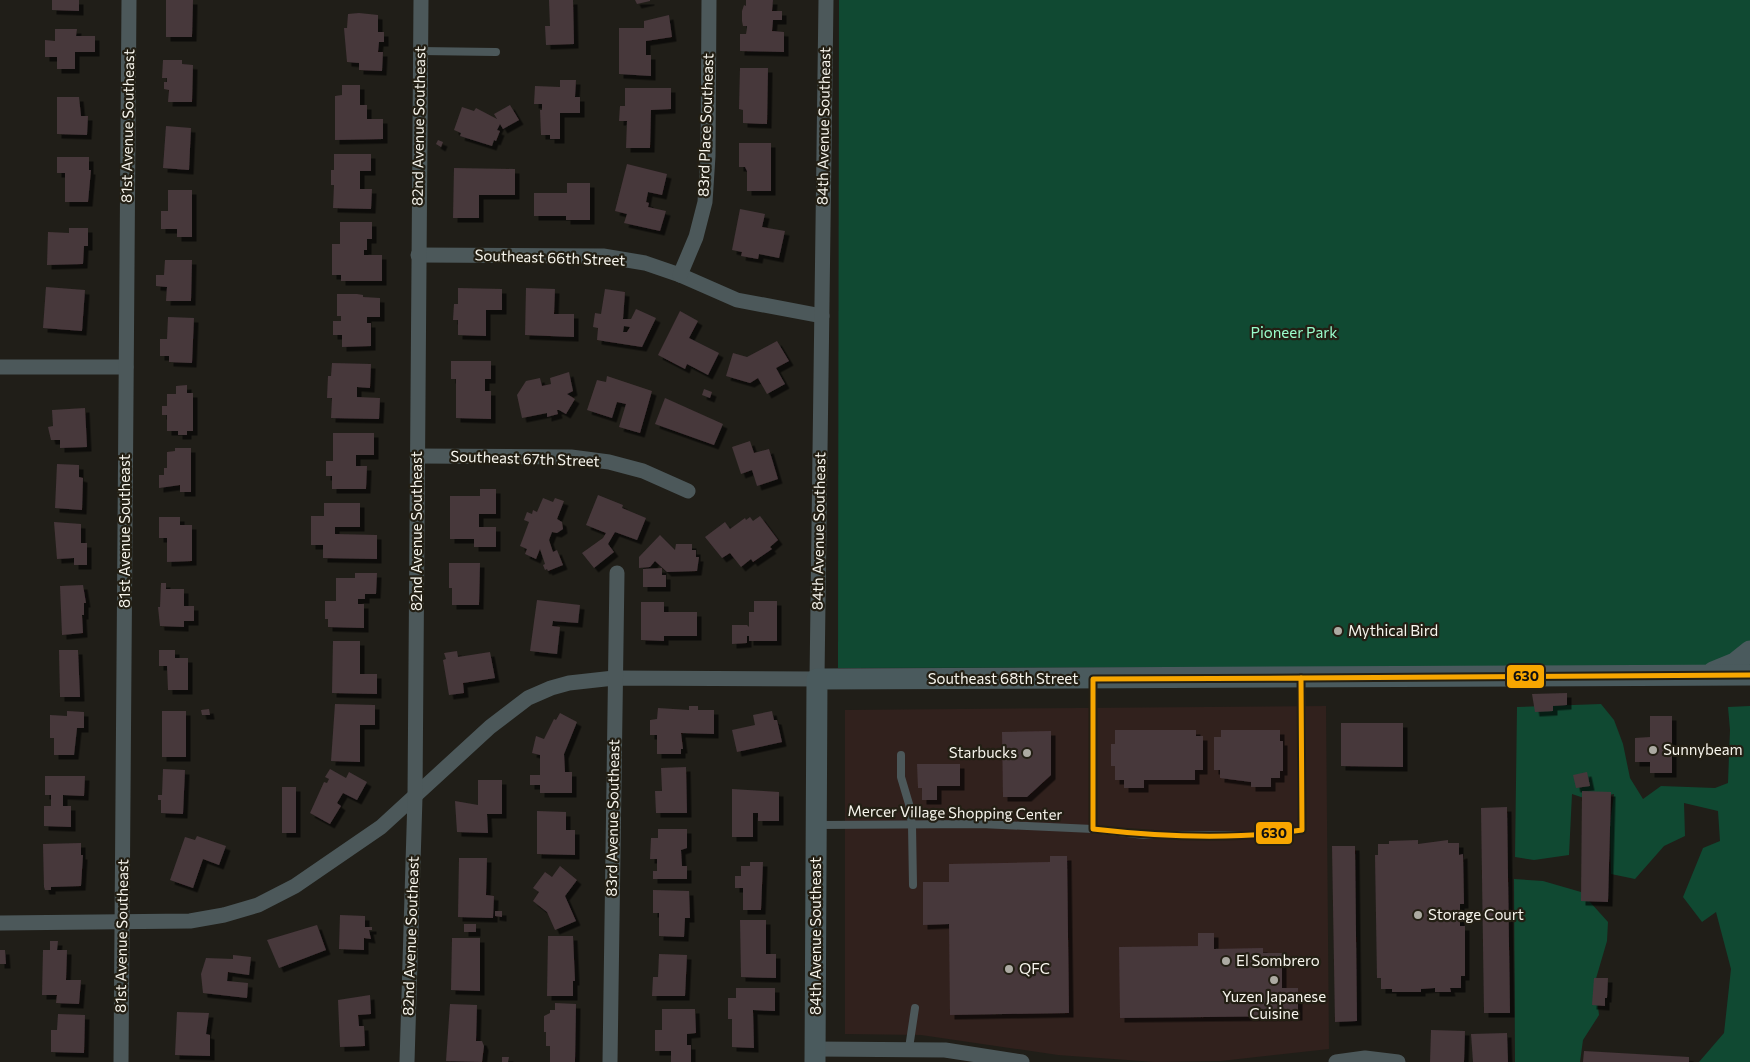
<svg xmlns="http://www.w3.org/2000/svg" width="1750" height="1062" font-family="Commissioner,sans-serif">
  <defs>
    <filter id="shadow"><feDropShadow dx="4.5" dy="4.5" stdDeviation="0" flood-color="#0009"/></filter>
  </defs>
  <rect width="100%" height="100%" fill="#201e18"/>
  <polygon fill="#31211d" points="1326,706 1329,1049 1221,1061 1155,1062 1058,1055 921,1035 845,1034 845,710"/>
  <g fill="#104932">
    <polygon points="839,0 1750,0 1750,667 838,668"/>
    <polygon points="1601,704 1614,720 1623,744 1630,778 1643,799 1661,786 1715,788 1728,783 1730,730 1728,707 1750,706 1750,1062 1699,1062 1724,1033 1731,969 1716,912 1702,922 1683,897 1703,848 1720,841 1718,811 1684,803 1685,836 1664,846 1635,879 1611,874 1610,824 1614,794 1587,799 1572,794 1569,855 1534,860 1515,857 1517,707"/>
    <polygon points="1514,879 1543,881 1581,892 1608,922 1607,941 1595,982 1599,1015 1583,1040 1580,1062 1515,1062"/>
  </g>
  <g fill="#47373b" fill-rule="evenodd" filter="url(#shadow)">
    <polygon points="52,0 79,0 79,11 52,10"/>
    <polygon points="166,0 193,0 192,37 166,37"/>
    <polygon points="549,0 573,0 574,44 546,45 545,26 550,26"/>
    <polygon points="635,0 650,0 650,1 637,4"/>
    <polygon points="746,0 773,0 772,11 782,11 782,20 773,20 772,31 784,32 784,52 740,51 740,34 746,34 747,28 747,26 743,26 742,21 742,11 744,5 746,6"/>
    <polygon points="359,13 378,15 378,32 384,32 384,42 379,42 378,52 383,52 382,71 359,70 359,63 347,62 344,28 347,28 348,14"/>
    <polygon points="669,15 672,37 646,41 646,55 651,55 651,76 619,74 619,28 644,28 644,21"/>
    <polygon points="55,29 77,29 76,36 95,36 95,52 75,52 75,69 57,69 57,57 45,57 45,40 55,41"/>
    <polygon points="163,60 182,60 182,64 193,65 192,102 168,102 169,90 164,89 164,82 167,82 167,78 162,78"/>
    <polygon points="740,68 768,68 767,124 743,123 743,110 739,109"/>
    <polygon points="560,80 576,80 575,97 580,97 580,113 560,113 560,139 550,139 550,135 541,135 540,110 542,110 542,104 534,104 535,86 560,87"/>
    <polygon points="342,85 360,85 360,105 367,105 367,119 383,119 383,139 335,140 335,96 342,95"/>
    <polygon points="625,88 671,88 671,109 651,110 650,148 626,148 627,121 619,121 620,106 625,106"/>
    <polygon points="57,97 79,97 81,116 88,116 87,135 57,134"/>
    <polygon points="510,105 519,120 503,129 500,124 497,130 500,131 496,141 494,140 492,146 460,136 461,133 454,130 462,107 474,111 476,108 497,119 494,114"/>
    <polygon points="166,126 191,128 189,170 163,168"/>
    <polygon points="438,140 443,142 441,147 436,144"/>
    <polygon points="739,143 771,143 771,191 747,191 747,171 745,167 739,167"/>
    <polygon points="334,154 371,154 371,171 360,171 360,189 372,189 371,209 333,208 334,185 331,185 331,170 334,170"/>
    <polygon points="57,157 89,157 89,170 91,170 88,202 65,202 65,173 57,173"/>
    <polygon points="627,164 667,174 662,195 648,192 646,202 649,203 648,207 666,211 660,231 624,223 627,214 615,211"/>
    <polygon points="454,168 515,169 515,195 479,195 479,218 453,218"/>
    <polygon points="567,183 590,183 590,220 566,220 566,216 534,216 534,193 567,193"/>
    <polygon points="168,190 192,190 192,237 177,237 177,229 161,229 161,211 168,211"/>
    <polygon points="740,209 765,214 762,227 785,231 779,258 759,254 758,259 741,256 742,252 732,250"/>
    <polygon points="340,222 372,222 372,239 367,239 367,250 364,250 364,255 382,255 382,281 341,281 341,275 332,275 332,244 340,244"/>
    <polygon points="69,228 88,228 88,246 84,246 83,264 47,265 48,232 69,233"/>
    <polygon points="165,260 192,260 191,301 166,301 167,287 156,286 156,275 164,275"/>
    <polygon points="46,287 85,290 82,331 43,328"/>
    <polygon points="458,288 502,289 502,310 486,310 486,336 458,335 458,320 453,320 454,304 458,304"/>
    <polygon points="526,288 555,289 554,314 574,314 574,337 525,335"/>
    <path d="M605 289 625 292 623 319H631L636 309 656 318 642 347 597 340 598 328 593 327 595 313 601 314ZM624 326 630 327 627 332H623Z"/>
    <polygon points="337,294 357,294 363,295 363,297 380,298 380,317 367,317 367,323 371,323 371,346 342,347 342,335 333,335 333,321 341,321 341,316 337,316"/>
    <polygon points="680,311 698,321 689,338 719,353 708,375 687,364 685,369 658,355"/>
    <polygon points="168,317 194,318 192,363 169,362 169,356 160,356 160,339 167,339"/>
    <polygon points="777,341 789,361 776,368 785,384 767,394 758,378 750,383 726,376 733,353 747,357"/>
    <polygon points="451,361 491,361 491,379 485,379 485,391 491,391 491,419 456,418 456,379 451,379"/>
    <polygon points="332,363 371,364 370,388 357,387 357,397 380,398 379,419 331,418 332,398 327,398 328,376 331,376"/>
    <polygon points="569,372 573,391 567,394 575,399 566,414 559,410 557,410 558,414 547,417 547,413 522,418 517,395 526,381 540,378 542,386 551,384 550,378"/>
    <polygon points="607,376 652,391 640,433 619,427 626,404 617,402 612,418 587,410 597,380 606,382"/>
    <polygon points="187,385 187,393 193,393 193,431 187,431 187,435 178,435 178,431 167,431 167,415 162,415 162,406 167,406 167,394 176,394 176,386"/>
    <polygon points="704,389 712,392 710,398 702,395"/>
    <polygon points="665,398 723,424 714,445 655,424"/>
    <polygon points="85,408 87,447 60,448 60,440 51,440 48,427 53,426 52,410"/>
    <polygon points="333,433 374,433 374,455 356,455 356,466 367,466 366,489 332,489 332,476 326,476 326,461 333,461"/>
    <polygon points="750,441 754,453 769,449 778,479 757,486 752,470 741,474 732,447"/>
    <polygon points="175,448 191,448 191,492 180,492 180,485 159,488 159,475 164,475 164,468 167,468 167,452 175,451"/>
    <polygon points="57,464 79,465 79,477 83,478 82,510 55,508"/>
    <polygon points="480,489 496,489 496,514 479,514 479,527 496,527 496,547 474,547 474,539 450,539 450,496 480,496"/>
    <polygon points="598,495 623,505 622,508 646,518 637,540 615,532 608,544 614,552 594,568 582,553 603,538 606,533 586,525"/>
    <polygon points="543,498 553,502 555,498 564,501 557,519 562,522 563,529 557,533 552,532 549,540 553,552 557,550 563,565 548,571 547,569 545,570 543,565 545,564 540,549 536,559 525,554 527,549 520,546 529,522 524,520 527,512 532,514 533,510 537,512"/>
    <polygon points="324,503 360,503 360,527 335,527 335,534 377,535 377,559 323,558 323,545 311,545 311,516 324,516"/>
    <polygon points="760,516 778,540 770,547 772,549 753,562 751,559 741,567 730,553 722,558 705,537 725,522 730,529 745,518 746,520 750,517 753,521"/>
    <polygon points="159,517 180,517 180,525 192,525 192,561 167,562 167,538 159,538"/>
    <polygon points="54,522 81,524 81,543 87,543 87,565 74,565 74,558 57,559"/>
    <polygon points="660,535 675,550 676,544 692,544 692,550 696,550 696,557 699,557 697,571 667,572 655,561 650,567 639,568 639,557"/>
    <polygon points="449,563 480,563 479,605 452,605 452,588 449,588"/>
    <polygon points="662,568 662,575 666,575 666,587 643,587 643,569"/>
    <polygon points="355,573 377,573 376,594 365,594 365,599 358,599 358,604 364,604 364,628 328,627 328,619 325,619 325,601 336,601 336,578 355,578"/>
    <polygon points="161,583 166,583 166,589 184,589 184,606 194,606 194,621 184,621 184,627 160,626 158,607 160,607"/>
    <polygon points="83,585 86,603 84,603 84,615 82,615 83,633 62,635 60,586"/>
    <polygon points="537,600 580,605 578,623 553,621 552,626 560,627 557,654 530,651"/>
    <polygon points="754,601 777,601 777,641 749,641 749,636 747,636 747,643 732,644 732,625 747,625 749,627 749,612 754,612"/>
    <polygon points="641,602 664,602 664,612 697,612 697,636 664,636 664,641 641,640"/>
    <polygon points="333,641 360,641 360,674 377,674 377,694 332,693"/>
    <polygon points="59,650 78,650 80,697 60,697"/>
    <polygon points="159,650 175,650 175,658 188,658 188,690 168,690 167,666 159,666"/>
    <polygon points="457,651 458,657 490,652 495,678 463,683 464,693 449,695 443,660 446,659 444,653"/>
    <polygon points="1567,693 1567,705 1553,706 1553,711 1535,712 1532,694"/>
    <polygon points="335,704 375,705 375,725 360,725 360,762 331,761"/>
    <polygon points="689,706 698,706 698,710 714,710 714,734 681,733 683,749 681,749 681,754 657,754 657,735 650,735 650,720 657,719 658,708 689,710"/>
    <polygon points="209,709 210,715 202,715 201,710"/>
    <polygon points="67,711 84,712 84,728 77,728 74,755 54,755 54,738 50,738 50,715 67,716"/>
    <rect x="162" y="711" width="24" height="46"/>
    <polygon points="772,711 774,720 777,720 782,742 737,752 732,730 755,725 753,715"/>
    <polygon points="560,713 577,722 564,754 565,772 572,772 572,793 540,793 540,785 530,785 530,775 540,775 540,755 532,753 536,736 544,739 554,719 556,720"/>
    <polygon points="1650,716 1672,716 1672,773 1650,773 1650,762 1635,762 1635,738 1650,737"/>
    <polygon points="1341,723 1403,723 1403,767 1341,766"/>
    <polygon points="1115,730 1196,730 1196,736 1203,736 1203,770 1195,770 1195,780 1144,780 1144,788 1124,788 1124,780 1115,780 1115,766 1111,766 1111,744 1115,744"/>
    <polygon points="1221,730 1280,730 1280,741 1283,741 1283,771 1280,771 1280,778 1271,778 1271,787 1251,787 1251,782 1220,778 1220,770 1214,770 1214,737 1221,737"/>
    <polygon points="1051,731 1051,775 1027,797 1003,797 1002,732"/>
    <polygon points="917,764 960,764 960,786 937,786 937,800 922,800 922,788 918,788"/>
    <polygon points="686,767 687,813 656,813 655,791 662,791 661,768"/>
    <polygon points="163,769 185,770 183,814 161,813 161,800 158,800 158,795 162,795"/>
    <polygon points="330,769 346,778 349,772 367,782 357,800 343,793 337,803 341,806 330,824 310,813 324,782 327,783 329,779 325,777"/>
    <polygon points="1587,772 1590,786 1576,788 1573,775"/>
    <polygon points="45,776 85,776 84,796 63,795 63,806 71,806 71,827 44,826 44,806 51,806 51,795 45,795"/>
    <polygon points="478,780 502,780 502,814 487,814 488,833 457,832 455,801 478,805"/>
    <rect x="282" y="787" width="14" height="46"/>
    <polygon points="732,789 779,792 779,821 758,821 758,813 753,813 753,837 732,837"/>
    <polygon points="1582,791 1611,792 1608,902 1581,901"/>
    <polygon points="1507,807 1510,1013 1484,1013 1481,808"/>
    <polygon points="537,811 566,812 566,830 575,830 575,855 537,854"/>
    <polygon points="658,829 687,829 687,848 681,850 682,866 687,866 687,879 653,879 653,871 657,871 657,859 650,859 651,838 658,838"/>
    <polygon points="197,836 226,846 219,865 203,859 193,888 170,880 185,837 195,840"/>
    <polygon points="1418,840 1418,844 1448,840 1448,843 1459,843 1459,855 1463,854 1464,904 1460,904 1460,926 1465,926 1465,976 1461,976 1461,988 1450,988 1451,992 1435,992 1435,988 1421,989 1421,992 1392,992 1392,989 1381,989 1381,978 1377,978 1375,855 1378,855 1378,844 1389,844 1389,841"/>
    <polygon points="81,843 81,855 83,855 81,886 51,887 51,890 45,890 44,887 43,844"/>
    <polygon points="1332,846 1355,846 1357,1021 1335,1022"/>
    <polygon points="1050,856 1067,856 1069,1013 950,1015 949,924 923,925 923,882 949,882 949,864 1050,862"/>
    <polygon points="459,858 487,858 486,895 494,896 493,918 458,917"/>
    <polygon points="750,862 763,862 761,910 743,910 743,888 735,888 735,876 741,876 741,866 750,866"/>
    <polygon points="560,866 577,880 565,896 576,921 555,930 547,912 533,901 539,892 533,888 545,872 552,877"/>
    <polygon points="653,890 689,891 690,918 685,918 684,937 659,936 659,913 653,913"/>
    <polygon points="495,911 502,911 502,917 495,916"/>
    <polygon points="340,915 365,916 365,927 372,927 372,930 369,930 371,939 364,938 364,950 339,949"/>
    <polygon points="740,920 766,920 766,954 776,954 776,978 741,977"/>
    <rect x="464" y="924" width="12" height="8"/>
    <polygon points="317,925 326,950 279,968 267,940"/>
    <polygon points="1198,933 1214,933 1214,949 1263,948 1263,953 1282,953 1282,988 1298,988 1298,1016 1120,1018 1119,947 1198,946"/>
    <polygon points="548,936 573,936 575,981 573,981 573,996 547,996"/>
    <polygon points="452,938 480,938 480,991 451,990"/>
    <polygon points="50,941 58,941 57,950 67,950 66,980 81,980 79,1004 56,1003 57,995 42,995 43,950 50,950"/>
    <polygon points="0,950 5,950 6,964 0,964"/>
    <polygon points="659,954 687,955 685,996 652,996 653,977 658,977"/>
    <polygon points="233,955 251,957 249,975 228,972 227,981 248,983 247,998 203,993 201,974 206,958 233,959"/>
    <polygon points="1594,978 1608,978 1607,998 1605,998 1605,1006 1592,1005"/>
    <polygon points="736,988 775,988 775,1011 753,1010 754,1048 732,1047 732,1019 728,1019 728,998 736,998"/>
    <polygon points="370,995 371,1014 358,1015 359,1026 364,1026 365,1046 340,1047 338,1000"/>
    <polygon points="555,1003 576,1004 575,1062 550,1062 550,1046 546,1046 546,1032 544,1032 544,1016 550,1013 550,1010 555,1010"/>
    <polygon points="450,1004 477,1005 476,1041 482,1041 484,1046 482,1062 446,1061"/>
    <polygon points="662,1009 695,1009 696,1033 687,1034 687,1045 691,1045 691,1062 671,1062 671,1051 655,1051 655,1030 662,1030"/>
    <polygon points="177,1012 209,1013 206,1034 210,1035 210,1056 175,1055"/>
    <polygon points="58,1014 85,1015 84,1053 51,1052 51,1030 57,1030"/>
    <polygon points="1431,1030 1465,1031 1464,1062 1430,1062"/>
    <polygon points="1507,1033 1508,1062 1473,1062 1471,1034"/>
    <polygon points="1584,1051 1689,1057 1689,1062 1583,1062"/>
    <polygon points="502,1057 509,1057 508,1062 502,1062"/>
  </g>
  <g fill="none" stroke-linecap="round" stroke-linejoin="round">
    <g stroke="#4c585a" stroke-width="8">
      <polyline points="420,51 496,52"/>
      <polyline points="1093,679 1093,829"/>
      <polyline points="901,755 901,777 909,804 912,825 913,885"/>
      <polyline points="818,825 981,824 1093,829 1144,835 1268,835 1302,830 1301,679"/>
      <polyline points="909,1048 915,1008"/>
    </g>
    <g stroke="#4c585a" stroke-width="15">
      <polyline points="418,255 603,256 645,263 680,275 737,300 822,316"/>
      <polyline points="680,275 696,237 705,202 708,156 709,0"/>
      <polyline points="0,367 126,367"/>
      <polyline points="417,456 571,457 609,462 643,471 688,491"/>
      <polyline points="0,923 190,921 224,915 258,905 295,886 381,827 490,727 528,698 551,688 569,683 614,678 817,679 826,0"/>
      <polyline points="815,1049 945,1050 1022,1062"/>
      <polyline points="121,1062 129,0"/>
      <polyline points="407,1062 415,797 421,0"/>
      <polyline points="610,1062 617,573"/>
      <polyline points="1336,1062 1365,1058 1398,1062"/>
    </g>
    <g stroke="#4a5a5d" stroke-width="21">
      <polyline points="1713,672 1735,663 1750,651"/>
      <polyline points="815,1062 817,679 1750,675"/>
    </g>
    <defs>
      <g id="bus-1">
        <path d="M1301 678 1302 830C1234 840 1162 837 1093 829V679Z"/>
        <polyline points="1301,678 1750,675"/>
      </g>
    </defs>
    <use href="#bus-1" stroke="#231f14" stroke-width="9"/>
    <use href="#bus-1" stroke="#f7a600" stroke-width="5"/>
  </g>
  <g fill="#acaaa2" stroke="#231f14" stroke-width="2">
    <circle cx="1338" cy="631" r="5"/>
    <circle cx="1653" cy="750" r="5"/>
    <circle cx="1027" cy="753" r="5"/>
    <circle cx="1418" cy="915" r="5"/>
    <circle cx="1226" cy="961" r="5"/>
    <circle cx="1009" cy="969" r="5"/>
    <circle cx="1274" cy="980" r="5"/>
  </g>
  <g text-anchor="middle" stroke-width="4.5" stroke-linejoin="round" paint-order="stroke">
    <g font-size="15" fill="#f7f5ed" stroke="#231f14">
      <text transform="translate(706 125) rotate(-88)" y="5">83rd Place Southeast</text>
      <text transform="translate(128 126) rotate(-89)" y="5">81st Avenue Southeast</text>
      <text transform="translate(419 126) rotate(-89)" y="5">82nd Avenue Southeast</text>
      <text transform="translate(824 126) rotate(-89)" y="5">84th Avenue Southeast</text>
      <text transform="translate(550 258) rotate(2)" y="5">Southeast 66th Street</text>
      <text transform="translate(525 459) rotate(2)" y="5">Southeast 67th Street</text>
      <text transform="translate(125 531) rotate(-90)" y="5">81st Avenue Southeast</text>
      <text transform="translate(417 531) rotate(-90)" y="5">82nd Avenue Southeast</text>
      <text transform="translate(819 531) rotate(-89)" y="5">84th Avenue Southeast</text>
      <text x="1003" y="684">Southeast 68th Street</text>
      <text transform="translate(955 813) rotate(1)" y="5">Mercer Village Shopping Center</text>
      <text transform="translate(613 818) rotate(-89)" y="5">83rd Avenue Southeast</text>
      <text transform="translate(122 936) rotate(-89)" y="5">81st Avenue Southeast</text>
      <text transform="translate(411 936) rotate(-88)" y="5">82nd Avenue Southeast</text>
      <text transform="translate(816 936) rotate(-90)" y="5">84th Avenue Southeast</text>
    </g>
    <g font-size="15" fill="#9afdcc" stroke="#231f14">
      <text x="1294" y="338">Pioneer Park</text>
    </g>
    <g font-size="15" fill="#f7f5ed" stroke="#231f14" text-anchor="start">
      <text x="1348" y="636">Mythical Bird</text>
      <text x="1663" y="755">Sunnybeam</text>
      <text x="1017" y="758" text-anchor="end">Starbucks</text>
      <text x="1428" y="920">Storage Court</text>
      <text x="1236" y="966">El Sombrero</text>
      <text x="1019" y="974">QFC</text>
      <text x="1274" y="1002" text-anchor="middle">Yuzen Japanese<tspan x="1274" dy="17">Cuisine</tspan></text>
    </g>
  </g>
  <g stroke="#231f14" stroke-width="2">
    <rect x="1506" y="664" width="39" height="25" rx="5" fill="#f7a600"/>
    <rect x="1255" y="821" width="38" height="24" rx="5" fill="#f7a600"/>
  </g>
  <g font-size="14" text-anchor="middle" font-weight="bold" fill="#111">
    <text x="1526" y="681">630</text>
    <text x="1274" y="838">630</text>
  </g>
</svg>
